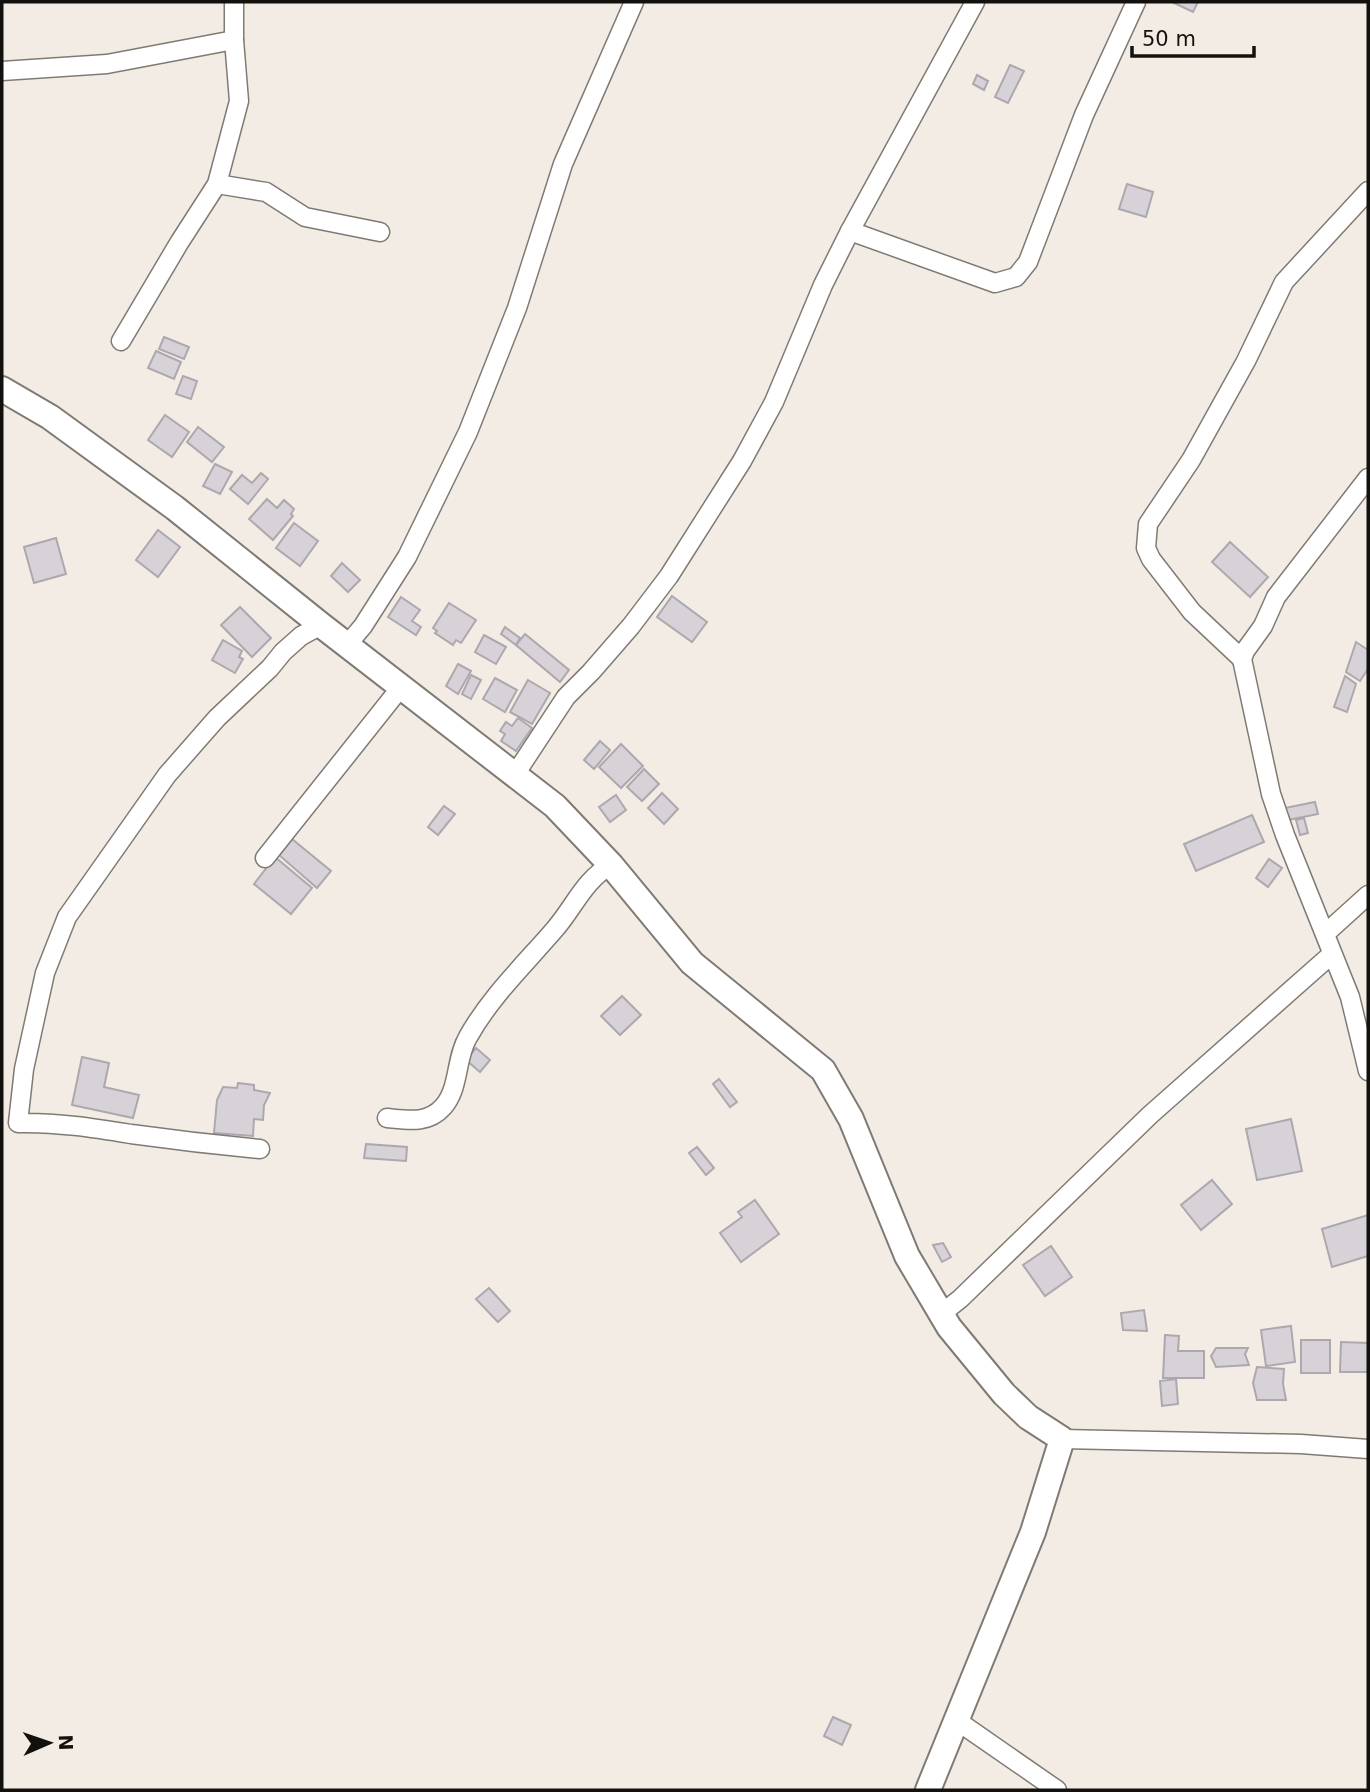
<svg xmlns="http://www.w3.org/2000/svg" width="1370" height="1792" font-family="'DejaVu Sans',sans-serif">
  <rect width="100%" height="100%" fill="#f3ece5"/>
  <g fill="#d7d1d8" stroke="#ada8ae" stroke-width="2">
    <polygon points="1172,2 1198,2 1193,12"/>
    <polygon points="1010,65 1024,71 1008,103 995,97"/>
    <polygon points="977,75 988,81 984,90 973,84"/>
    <polygon points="1127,184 1153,192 1146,217 1119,209"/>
    <polygon points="164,337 189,347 184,359 159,349"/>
    <polygon points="156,351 181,362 174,379 148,368"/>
    <polygon points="183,376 197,381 191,399 176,394"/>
    <polygon points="165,415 189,432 172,457 148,440"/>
    <polygon points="198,427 224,447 212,462 187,442"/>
    <polygon points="215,464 232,472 220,494 203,486"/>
    <polygon points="261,473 268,479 248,504 230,489 242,475 252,483"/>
    <polygon points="267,499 277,508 284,500 294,509 291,514 293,516 273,540 249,519"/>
    <polygon points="294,523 318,541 300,566 276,548"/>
    <polygon points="158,530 180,547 158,577 136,560"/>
    <polygon points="56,538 66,574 34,583 24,547"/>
    <polygon points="1230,542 1268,577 1250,597 1212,562"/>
    <polygon points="342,563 360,580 348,592 331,576"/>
    <polygon points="672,596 707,622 692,642 657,617"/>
    <polygon points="401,597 420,610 412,621 421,627 416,635 388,617"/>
    <polygon points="449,603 476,620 461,643 456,640 453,645 435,633 437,631 433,628"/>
    <polygon points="240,607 271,638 252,657 221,625"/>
    <polygon points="505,627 520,638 516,645 501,634"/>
    <polygon points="525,634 569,670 560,682 516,645"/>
    <polygon points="484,635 506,647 496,664 475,652"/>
    <polygon points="223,640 242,651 239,657 243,659 235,673 212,660"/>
    <polygon points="1356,642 1368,650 1368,669 1360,681 1346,672"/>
    <polygon points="458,664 471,671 458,694 446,686"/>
    <polygon points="471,675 481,680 471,699 462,694"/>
    <polygon points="1345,676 1356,684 1347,712 1334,707"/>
    <polygon points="495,678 517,690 505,712 483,699"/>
    <polygon points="528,680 550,693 532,724 510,712"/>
    <polygon points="518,718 532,728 516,751 501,741 505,734 500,731 506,722 512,726"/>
    <polygon points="600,741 610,750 594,769 584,760"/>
    <polygon points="621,744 643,766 621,788 599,767"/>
    <polygon points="644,769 659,784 642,801 627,787"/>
    <polygon points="662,793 678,809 664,824 648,808"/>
    <polygon points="616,795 626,810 610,822 599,807"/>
    <polygon points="1315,802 1318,814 1288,820 1285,808"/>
    <polygon points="444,806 455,814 438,835 428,827"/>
    <polygon points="1252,815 1264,842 1196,871 1184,844"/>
    <polygon points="1304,818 1308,833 1300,835 1296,820"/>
    <polygon points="292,839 331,871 317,888 279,855"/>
    <polygon points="275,857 312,888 291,914 254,884"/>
    <polygon points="1269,859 1282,868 1268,887 1256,878"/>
    <polygon points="622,996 641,1015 620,1035 601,1016"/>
    <polygon points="476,1048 490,1060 480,1072 466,1060"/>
    <polygon points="82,1057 109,1063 104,1087 139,1095 133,1118 72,1105"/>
    <polygon points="719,1079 737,1102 730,1107 713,1084"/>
    <polygon points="238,1083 254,1085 254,1090 270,1093 264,1105 263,1120 254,1119 253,1136 214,1133 217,1100 223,1087 237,1088"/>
    <polygon points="1291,1119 1302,1171 1257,1180 1246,1129"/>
    <polygon points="366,1144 407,1147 406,1161 364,1158"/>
    <polygon points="697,1147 714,1168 706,1175 689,1153"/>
    <polygon points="1212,1180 1232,1204 1201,1230 1181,1205"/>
    <polygon points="755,1200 779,1234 741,1262 720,1233 742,1217 738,1212"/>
    <polygon points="1368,1215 1368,1256 1332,1267 1322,1229"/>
    <polygon points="943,1243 951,1257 942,1262 933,1245"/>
    <polygon points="1051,1246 1072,1277 1045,1296 1023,1265"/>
    <polygon points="489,1288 510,1311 498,1322 476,1299"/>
    <polygon points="1144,1310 1147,1331 1123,1330 1121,1313"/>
    <polygon points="1291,1326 1295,1362 1266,1366 1261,1330"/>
    <polygon points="1165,1335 1179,1336 1178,1351 1204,1351 1204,1378 1163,1378"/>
    <rect x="1301" y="1340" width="29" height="33"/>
    <polygon points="1341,1342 1368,1343 1368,1372 1340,1372"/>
    <polygon points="1216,1348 1248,1348 1245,1354 1249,1365 1216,1367 1211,1356"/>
    <polygon points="1257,1367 1284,1369 1283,1384 1286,1400 1257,1400 1253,1383"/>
    <polygon points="1176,1379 1178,1404 1162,1406 1160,1381"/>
    <polygon points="833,1717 851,1725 842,1745 824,1736"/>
  </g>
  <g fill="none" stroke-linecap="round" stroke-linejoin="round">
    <defs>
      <g id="street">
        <polyline points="2,71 107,64 234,40 234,2"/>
        <polyline points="217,184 266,192 305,217 380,232"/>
        <polyline points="850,231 995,283 1016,277 1028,262 1084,115 1136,2"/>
        <polyline points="121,341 179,243 217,184 239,101 234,40"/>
        <polyline points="1368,478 1276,597 1263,626 1245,651 1242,659 1271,794 1285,835 1350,997 1368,1071"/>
        <polyline points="347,645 363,626 407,557 468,432 517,308 563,164 634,2"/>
        <polyline points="1242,659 1192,612 1151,559 1146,548 1148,524 1191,460 1246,361 1284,282 1368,191"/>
        <polyline points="514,776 566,697 591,672 631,626 669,576 742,461 774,402 823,285 850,231 975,2"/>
        <polyline points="265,858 401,687"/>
        <polyline points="1326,933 1368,895"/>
        <path d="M387 1118C408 1120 428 1124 443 1107 460 1088 455 1059 468 1037 491 996 525 964 555 929 574 907 585 879 611 865"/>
        <path d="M260 1149C217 1145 174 1140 131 1134 94 1128 56 1122 18 1123L24 1069 45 973 67 917 167 775 217 718 270 668 283 652 301 636 321 625"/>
        <polyline points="941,1314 960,1299 1150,1115 1332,954"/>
        <polyline points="1062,1439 1301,1444 1368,1449"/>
        <polyline points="956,1720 1057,1790"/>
      </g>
      <polyline id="secondary" points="2,389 50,417 175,508 321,625 555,806 611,865 692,963 823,1070 851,1119 907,1256 949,1327 1004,1394 1028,1417 1062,1439 1033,1532 928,1790"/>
    </defs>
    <use href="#street" stroke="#807a74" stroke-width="21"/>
    <use href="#secondary" stroke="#807a74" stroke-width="28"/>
    <use href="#street" stroke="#fff" stroke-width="18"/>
    <use href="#secondary" stroke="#fff" stroke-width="24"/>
  </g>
  <rect width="1370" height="1792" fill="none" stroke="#13110e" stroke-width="7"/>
  <g transform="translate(49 1743) rotate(88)" stroke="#f3ece5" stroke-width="5" paint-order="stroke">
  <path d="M0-5L12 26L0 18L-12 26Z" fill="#13110e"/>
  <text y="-10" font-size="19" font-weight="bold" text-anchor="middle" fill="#13110e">N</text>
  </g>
  <path d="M1132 46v10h122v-10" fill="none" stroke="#13110e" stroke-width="3.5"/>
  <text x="1142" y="46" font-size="21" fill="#13110e" stroke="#f3ece5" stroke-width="5" paint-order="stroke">50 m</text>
</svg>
